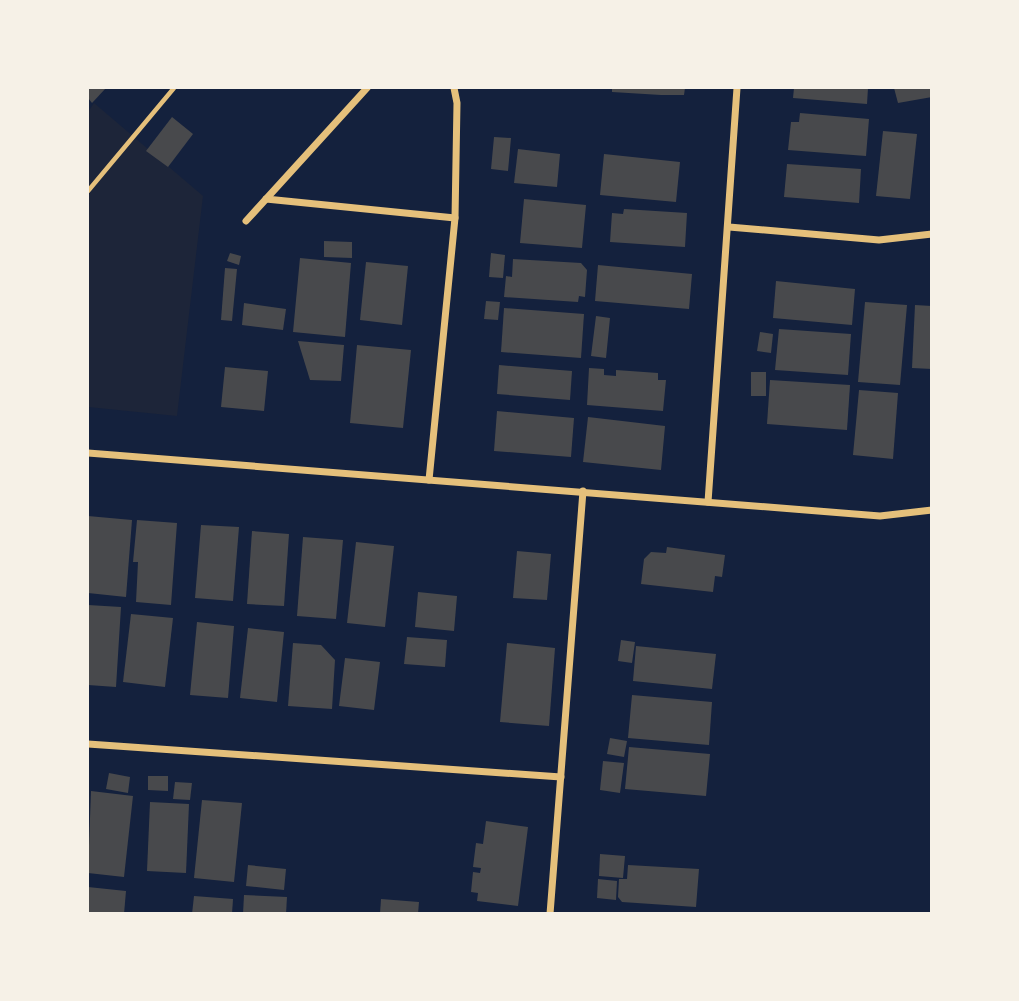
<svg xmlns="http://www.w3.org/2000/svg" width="1019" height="1001" font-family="'PT Serif',serif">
  <rect width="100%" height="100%" fill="#14213d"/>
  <polygon fill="#1d2539" points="94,103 203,196 177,416 88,407 88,112"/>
  <g fill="#48494c">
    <polygon points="88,88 106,88 92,103 88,98"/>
    <polygon points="612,88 685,88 684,95 661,95 612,92"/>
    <polygon points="794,88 868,88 867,104 793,98"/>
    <polygon points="894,88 932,88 932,97 898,103"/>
    <polygon points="800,113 869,119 866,156 788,150 791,122 799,122"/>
    <polygon points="172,117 193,134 168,167 146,151"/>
    <polygon points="883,131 917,134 910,199 876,196"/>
    <polygon points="494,137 511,138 508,171 491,169"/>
    <polygon points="518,149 560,154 557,187 514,183"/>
    <polygon points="604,154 680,162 676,202 600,195"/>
    <polygon points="787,164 861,169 859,203 784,197"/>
    <polygon points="524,199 586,205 582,248 520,243"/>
    <polygon points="624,209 687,213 685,247 610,242 612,213 623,214"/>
    <polygon points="324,241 352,242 352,258 324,257"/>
    <polygon points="230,253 241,256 239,265 227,261"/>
    <polygon points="491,253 505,255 503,278 489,277"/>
    <polygon points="300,258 351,263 345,337 293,332"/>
    <polygon points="513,259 581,263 587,270 585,297 579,296 578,302 504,297 506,276 512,277"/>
    <polygon points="366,262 408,266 402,325 360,320"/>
    <polygon points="598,265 692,274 689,309 595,301"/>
    <polygon points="225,268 237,269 232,321 221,320"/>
    <polygon points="776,281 855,289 852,325 773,318"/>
    <polygon points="486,301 500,302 498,320 484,319"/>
    <polygon points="865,302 907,305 900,385 858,382"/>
    <polygon points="244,303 286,309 283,330 242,325"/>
    <polygon points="915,305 932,306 932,369 912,368"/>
    <polygon points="504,308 584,314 581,358 501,352"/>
    <polygon points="596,316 610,318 606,358 591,356"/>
    <polygon points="779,329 851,334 848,375 775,370"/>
    <polygon points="760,332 773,334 771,353 757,351"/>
    <polygon points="298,341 344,345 341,381 310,380"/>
    <polygon points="357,345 411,350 403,428 350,423"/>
    <polygon points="499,365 572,371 570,400 497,394"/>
    <polygon points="225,367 268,371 264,411 221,407"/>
    <polygon points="589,368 604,369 604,375 616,376 616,370 658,373 658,380 666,380 663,411 587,405"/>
    <rect x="751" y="372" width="15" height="24"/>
    <polygon points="770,380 850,385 847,430 767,424"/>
    <polygon points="859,390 898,393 893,459 853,455"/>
    <polygon points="497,411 574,418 571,457 494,451"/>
    <polygon points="588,417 665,426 661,470 583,462"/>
    <polygon points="88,516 132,520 126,597 88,593"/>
    <polygon points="137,520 177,523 171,605 136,602 138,562 133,562"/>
    <polygon points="201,525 239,527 233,601 195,598"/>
    <polygon points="252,531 289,534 284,606 247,604"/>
    <polygon points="303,537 343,540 336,619 297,616"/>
    <polygon points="356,542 394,546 385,627 347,623"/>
    <polygon points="667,547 725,555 722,577 715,576 713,592 641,584 644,559 651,552 666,553"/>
    <polygon points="517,551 551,554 547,600 513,598"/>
    <polygon points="418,592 457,596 454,631 415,627"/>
    <polygon points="88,605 121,607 116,687 88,685"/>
    <polygon points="131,614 173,618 165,687 123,682"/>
    <polygon points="197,622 234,626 228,698 190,695"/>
    <polygon points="248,628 284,632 277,702 240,698"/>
    <polygon points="407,637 447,640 445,667 404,664"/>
    <polygon points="621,640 635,642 632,663 618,661"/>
    <polygon points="293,643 321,645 335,660 332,709 288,706"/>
    <polygon points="507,643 555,648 549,726 500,722"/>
    <polygon points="636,646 716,654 712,689 633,681"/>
    <polygon points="345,658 380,662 374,710 339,706"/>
    <polygon points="632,695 712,702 709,745 628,738"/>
    <polygon points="610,738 627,741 624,757 607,754"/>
    <polygon points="629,747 710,754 706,796 625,789"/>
    <polygon points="603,761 624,763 620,793 600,790"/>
    <polygon points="109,773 130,777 128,793 106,789"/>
    <polygon points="148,776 168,776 168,791 148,790"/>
    <polygon points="175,782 192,783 190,800 173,799"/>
    <polygon points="91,791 133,796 124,877 88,873"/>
    <polygon points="202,800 242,803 234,882 194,878"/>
    <polygon points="150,802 189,804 186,873 147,871"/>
    <polygon points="486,821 528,827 518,906 477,901 478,893 471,892 473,872 480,873 481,868 473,867 476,843 483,844"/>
    <polygon points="600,854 625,856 623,878 599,876"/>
    <polygon points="248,865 286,869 284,890 246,886"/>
    <polygon points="628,865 699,869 696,907 622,902 618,897 619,879 627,879"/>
    <polygon points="598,879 617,881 616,900 597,898"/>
    <polygon points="88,887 126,891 124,914 88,914"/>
    <polygon points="244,895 287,897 286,914 243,914"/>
    <polygon points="194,896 233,899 232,914 192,914"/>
    <polygon points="381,899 419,902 418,914 380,914"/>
  </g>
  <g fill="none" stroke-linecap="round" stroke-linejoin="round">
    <polyline stroke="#e5c07b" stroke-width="4.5" points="88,191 174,88"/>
    <g stroke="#e5c07b" stroke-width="7">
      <polyline points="266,199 455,218"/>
      <polyline points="246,221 367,88"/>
      <polyline points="729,227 879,240 932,234"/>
      <polyline points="88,453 880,516 932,510"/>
      <polyline points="429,480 455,218 457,103 454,88"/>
      <polyline points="708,502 737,88"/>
      <polyline points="88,744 561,777"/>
      <polyline points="550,914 583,491"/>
    </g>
  </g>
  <rect width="1019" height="1001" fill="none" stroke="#f6f1e7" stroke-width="178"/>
</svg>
